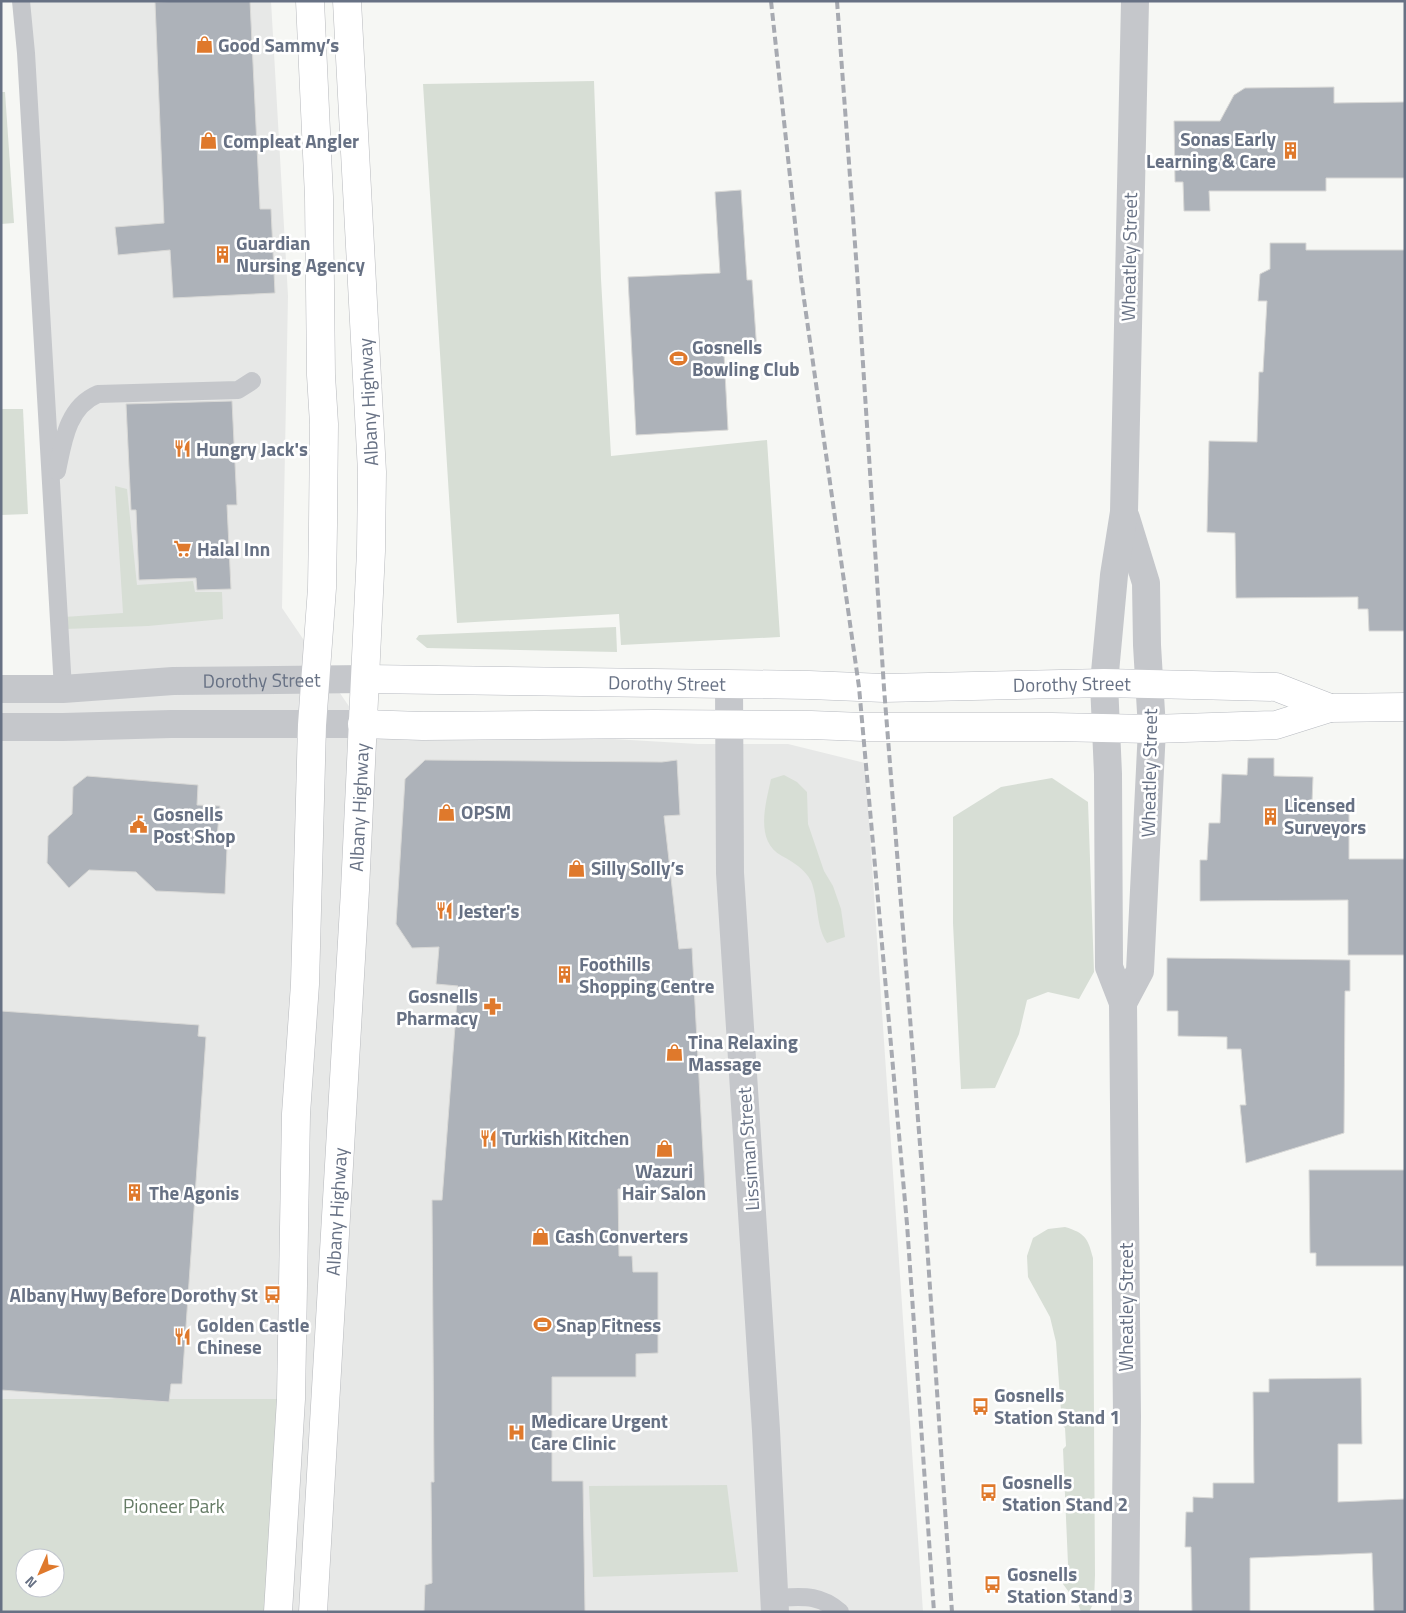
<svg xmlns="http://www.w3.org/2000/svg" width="1406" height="1613" font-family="'Titillium Web',sans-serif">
  <rect width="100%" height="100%" fill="#f6f7f4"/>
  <polygon fill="#e7e8e7" points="26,1 271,1 288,296 282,608 361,724 698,744 788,744 865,763 923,1612 278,1612 291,1399 1,1399 1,689 63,689"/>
  <g fill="#d7ded5" fill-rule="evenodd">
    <polygon points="594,81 601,279 611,456 767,440 780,637 621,645 619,614 457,623 423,84"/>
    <polygon points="1,92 5,92 14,223 1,224"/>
    <polygon points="1,409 23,409 28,514 1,515"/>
    <polygon points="115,486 127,489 137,585 193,581 195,592 222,592 223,619 148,626 65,629 64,617 123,613"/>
    <polygon points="616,627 617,652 427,648 416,639 419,635"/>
    <path d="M784 775 797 782 807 792 808 824 824 871 833 886 841 909 845 937 827 943C815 925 819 901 811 881 805 869 793 862 782 856 754 841 766 803 771 779Z"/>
    <polygon points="1052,778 1088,802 1094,972 1079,999 1048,992 1027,1000 1019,1034 995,1088 961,1089 953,923 953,817 1001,787"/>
    <path d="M1065 1227C1085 1233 1088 1238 1093 1258L1095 1575 1094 1602 1089 1612H1081L1079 1606 1063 1584 1068 1564 1063 1449 1066 1446 1065 1428 1062 1425 1056 1342 1050 1317 1028 1277 1027 1256 1033 1238 1048 1229Z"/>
    <path d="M1 1399H291L278 1612H1ZM25 1558H55V1588H25Z"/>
    <polygon points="727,1485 738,1572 593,1577 589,1486"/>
  </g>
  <g fill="#adb2b9" stroke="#d8d8d6">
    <polygon points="184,1 250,1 260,209 271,209 275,293 173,298 170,250 118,255 115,227 164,223 155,2"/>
    <polygon points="1334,87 1334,103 1405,102 1405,178 1326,178 1326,191 1209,191 1210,211 1184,211 1183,182 1175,182 1174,121 1220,121 1234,95 1245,88"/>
    <polygon points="741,190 747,280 752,280 757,352 724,354 728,430 636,435 628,277 720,273 715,192"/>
    <polygon points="1270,243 1306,243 1306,250 1405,250 1405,631 1369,631 1368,609 1358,609 1358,597 1236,598 1235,533 1207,532 1209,441 1257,442 1259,372 1263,372 1267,301 1258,301 1260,274 1270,269"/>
    <polygon points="232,401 237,505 227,505 231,589 197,590 196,578 139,580 136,510 131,510 126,404"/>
    <polygon points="1248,758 1274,758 1274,776 1313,777 1312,802 1349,802 1349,859 1405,859 1405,955 1348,955 1348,900 1200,901 1200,860 1207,860 1209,823 1220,823 1222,774 1247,775"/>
    <polygon points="425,760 662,762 677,760 680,815 664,816 679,949 692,948 705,1189 618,1189 619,1256 632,1256 633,1272 658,1272 658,1353 636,1354 636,1377 552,1377 552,1481 583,1481 585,1612 424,1612 425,1585 432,1583 431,1482 434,1482 432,1200 442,1200 458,986 436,984 439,947 412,948 396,924 405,779"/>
    <polygon points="87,776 198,785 197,805 220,806 217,837 227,848 225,894 156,891 136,872 89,870 69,888 47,863 48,836 72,814 73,787"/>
    <polygon points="1167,958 1350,960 1350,991 1345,991 1344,1133 1246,1163 1240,1105 1246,1105 1241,1049 1227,1049 1227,1037 1178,1036 1178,1011 1167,1011"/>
    <polygon points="1,1011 199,1025 198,1036 206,1037 182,1384 171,1384 169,1402 1,1390"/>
    <polygon points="1309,1170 1405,1170 1405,1266 1316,1266 1316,1253 1310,1253"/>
    <polygon points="1361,1378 1362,1444 1338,1444 1338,1502 1405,1499 1405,1612 1374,1612 1372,1553 1250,1558 1250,1612 1192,1612 1191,1547 1185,1547 1186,1512 1193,1512 1193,1497 1213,1498 1213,1483 1254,1483 1253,1392 1269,1392 1269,1379"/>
  </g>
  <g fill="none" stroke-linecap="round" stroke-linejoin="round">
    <defs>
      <g id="secondary">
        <path id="s2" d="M366 679 809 685 884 688 1104 683 1193 685 1276 687 1330 708"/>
        <polyline points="362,724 423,726 654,724 811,725 863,727 1052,727 1152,729 1276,725 1330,708 1405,707"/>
      </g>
      <g id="trunk">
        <polyline points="278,1612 291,1399 296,1114 305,984 312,725 322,588 323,525 324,424 321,375 319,197 310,1"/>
        <path id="s3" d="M313 1612 355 890 371 551 372 472 347 1"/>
      </g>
    </defs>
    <use href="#secondary" stroke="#b7bac0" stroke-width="29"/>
    <use href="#trunk" stroke="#b7b9bd" stroke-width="29"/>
    <g stroke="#c5c7cb" stroke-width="18">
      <polyline points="21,1 26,53 63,689"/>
      <path d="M57 471C63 442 67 407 98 394L238 390 252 381"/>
      <path d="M774 1598C800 1597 819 1593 840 1612"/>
    </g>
    <polyline stroke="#c5c7cb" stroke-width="28" points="729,685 730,873 766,1430 775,1612"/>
    <g stroke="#c5c7cb" stroke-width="28">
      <path id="s1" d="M1 689H63L173 681 366 679"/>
      <polyline points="1,727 63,727 171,724 362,724"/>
      <polyline points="1123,1003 1140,971 1152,729 1147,645 1146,583 1126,518"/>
      <polyline points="1125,1612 1127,1416 1123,1003 1109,967 1108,774 1104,683 1114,575 1124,512 1135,1"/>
    </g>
    <use href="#secondary" stroke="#fff" stroke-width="28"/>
    <use href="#trunk" stroke="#fff" stroke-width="28"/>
    <g stroke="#a7aab1" stroke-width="4" stroke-dasharray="8 4" stroke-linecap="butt">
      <polyline points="771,1 801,278 859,687 907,1224 934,1612"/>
      <polyline points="837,1 857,271 884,688 922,1170 952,1612"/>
    </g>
  </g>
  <defs>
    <symbol id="shop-bare" viewBox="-9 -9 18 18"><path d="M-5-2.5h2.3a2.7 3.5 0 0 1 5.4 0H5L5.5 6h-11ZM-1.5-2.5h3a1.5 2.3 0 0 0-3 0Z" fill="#df792c" stroke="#fff" stroke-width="2.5" paint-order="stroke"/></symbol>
    <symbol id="building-bare" viewBox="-9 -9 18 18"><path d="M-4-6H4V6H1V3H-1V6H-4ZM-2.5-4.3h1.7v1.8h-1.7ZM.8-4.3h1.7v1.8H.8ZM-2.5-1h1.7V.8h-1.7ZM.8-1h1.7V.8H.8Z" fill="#df792c" stroke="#fff" stroke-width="2.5" paint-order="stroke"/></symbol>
    <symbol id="stadium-bare" viewBox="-9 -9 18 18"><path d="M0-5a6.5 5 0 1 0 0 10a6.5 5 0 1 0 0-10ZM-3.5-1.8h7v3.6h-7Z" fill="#df792c" stroke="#fff" stroke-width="2.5" paint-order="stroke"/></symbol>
    <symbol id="restaurant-bare" viewBox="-9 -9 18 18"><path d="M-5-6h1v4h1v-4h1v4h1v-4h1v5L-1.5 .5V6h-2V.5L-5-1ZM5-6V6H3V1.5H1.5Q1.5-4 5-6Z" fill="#df792c" stroke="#fff" stroke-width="2.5" paint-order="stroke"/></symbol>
    <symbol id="supermarket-bare" viewBox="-9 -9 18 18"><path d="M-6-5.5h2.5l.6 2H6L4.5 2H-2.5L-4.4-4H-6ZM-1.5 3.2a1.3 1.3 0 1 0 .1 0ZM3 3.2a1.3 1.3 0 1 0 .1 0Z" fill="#df792c" stroke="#fff" stroke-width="2.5" paint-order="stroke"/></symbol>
    <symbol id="civic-bare" viewBox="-9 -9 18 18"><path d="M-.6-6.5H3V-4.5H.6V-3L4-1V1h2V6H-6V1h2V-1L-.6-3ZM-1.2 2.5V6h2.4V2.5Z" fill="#df792c" stroke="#fff" stroke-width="2.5" paint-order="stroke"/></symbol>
    <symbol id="pharmacy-bare" viewBox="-9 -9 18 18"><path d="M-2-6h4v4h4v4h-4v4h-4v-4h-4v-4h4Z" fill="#df792c" stroke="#fff" stroke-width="2.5" paint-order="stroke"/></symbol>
    <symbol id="bus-bare" viewBox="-9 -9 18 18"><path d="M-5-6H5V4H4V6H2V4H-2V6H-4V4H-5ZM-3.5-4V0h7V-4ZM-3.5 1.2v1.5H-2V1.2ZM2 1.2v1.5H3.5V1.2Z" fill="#df792c" stroke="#fff" stroke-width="2.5" paint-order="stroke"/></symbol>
    <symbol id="hospital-bare" viewBox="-9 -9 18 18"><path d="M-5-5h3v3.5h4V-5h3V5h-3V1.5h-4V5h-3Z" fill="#df792c" stroke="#fff" stroke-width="2.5" paint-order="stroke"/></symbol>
  </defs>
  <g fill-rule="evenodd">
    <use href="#shop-bare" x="192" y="32" width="25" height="25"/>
    <use href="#shop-bare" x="196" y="128" width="25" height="25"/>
    <use href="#building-bare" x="1278" y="138" width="25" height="25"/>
    <use href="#building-bare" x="210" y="242" width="25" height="25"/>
    <use href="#stadium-bare" x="666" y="346" width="25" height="25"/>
    <use href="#restaurant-bare" x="170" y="436" width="25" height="25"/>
    <use href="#supermarket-bare" x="170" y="536" width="25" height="25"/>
    <use href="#shop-bare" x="434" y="800" width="25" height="25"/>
    <use href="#building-bare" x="1258" y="804" width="25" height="25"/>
    <use href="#civic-bare" x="126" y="812" width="25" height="25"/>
    <use href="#shop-bare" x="564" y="856" width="25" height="25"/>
    <use href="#restaurant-bare" x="432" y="898" width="25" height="25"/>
    <use href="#building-bare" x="552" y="962" width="25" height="25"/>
    <use href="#pharmacy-bare" x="480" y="994" width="25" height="25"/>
    <use href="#shop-bare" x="662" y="1040" width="25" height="25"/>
    <use href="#restaurant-bare" x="476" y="1126" width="25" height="25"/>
    <use href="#shop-bare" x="652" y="1136" width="25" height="25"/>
    <use href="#building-bare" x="122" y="1180" width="25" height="25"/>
    <use href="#shop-bare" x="528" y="1224" width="25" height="25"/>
    <use href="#bus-bare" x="260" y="1282" width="25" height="25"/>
    <use href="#stadium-bare" x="530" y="1312" width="25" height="25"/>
    <use href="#restaurant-bare" x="170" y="1324" width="25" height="25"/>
    <use href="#bus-bare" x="968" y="1394" width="25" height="25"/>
    <use href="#hospital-bare" x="504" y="1420" width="25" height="25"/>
    <use href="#bus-bare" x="976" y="1480" width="25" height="25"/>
    <use href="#bus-bare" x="980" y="1572" width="25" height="25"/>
  </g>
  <g text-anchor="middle" stroke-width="5" stroke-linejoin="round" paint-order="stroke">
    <g font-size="19" font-weight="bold" fill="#677184" stroke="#fff" text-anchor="start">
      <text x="218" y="52">Good Sammy’s</text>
      <text x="1276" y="146" text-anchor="end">Sonas Early<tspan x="1276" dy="22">Learning &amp; Care</tspan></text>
      <text x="223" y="148">Compleat Angler</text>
      <text x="236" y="250">Guardian<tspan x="236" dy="22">Nursing Agency</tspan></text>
      <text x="692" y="354">Gosnells<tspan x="692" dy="22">Bowling Club</tspan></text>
      <text x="196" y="456">Hungry Jack's</text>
      <text x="197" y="556">Halal Inn</text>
      <text x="1284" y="812">Licensed<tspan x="1284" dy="22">Surveyors</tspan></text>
      <text x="461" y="819">OPSM</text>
      <text x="153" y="821">Gosnells<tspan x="153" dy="22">Post Shop</tspan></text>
      <text x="591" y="875">Silly Solly’s</text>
      <text x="458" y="918">Jester's</text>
      <text x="579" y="971">Foothills<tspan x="579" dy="22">Shopping Centre</tspan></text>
      <text x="478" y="1003" text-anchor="end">Gosnells<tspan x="478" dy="22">Pharmacy</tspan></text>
      <text x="688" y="1049">Tina Relaxing<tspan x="688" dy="22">Massage</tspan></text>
      <text x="502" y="1145">Turkish Kitchen</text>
      <text x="664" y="1178" text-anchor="middle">Wazuri<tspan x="664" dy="22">Hair Salon</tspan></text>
      <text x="149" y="1200">The Agonis</text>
      <text x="555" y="1243">Cash Converters</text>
      <text x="258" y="1302" text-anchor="end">Albany Hwy Before Dorothy St</text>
      <text x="197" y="1332">Golden Castle<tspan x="197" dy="22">Chinese</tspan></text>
      <text x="556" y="1332">Snap Fitness</text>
      <text x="994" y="1402">Gosnells<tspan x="994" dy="22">Station Stand 1</tspan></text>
      <text x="531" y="1428">Medicare Urgent<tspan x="531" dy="22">Care Clinic</tspan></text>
      <text x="1002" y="1489">Gosnells<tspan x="1002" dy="22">Station Stand 2</tspan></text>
      <text x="1007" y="1581">Gosnells<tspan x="1007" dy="22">Station Stand 3</tspan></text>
    </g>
    <g font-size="19" fill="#677184" stroke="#fff">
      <text transform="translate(1129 257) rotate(-89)" y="7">Wheatley Street</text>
      <text transform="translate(368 402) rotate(-93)" y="7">Albany Highway</text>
      <text dy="7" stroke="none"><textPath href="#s1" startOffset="261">Dorothy Street</textPath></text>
      <text dy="7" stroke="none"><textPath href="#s2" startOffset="301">Dorothy Street</textPath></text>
      <text dy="7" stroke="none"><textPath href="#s2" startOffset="706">Dorothy Street</textPath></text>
      <text transform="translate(1149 773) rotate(-89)" y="7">Wheatley Street</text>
      <text dy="7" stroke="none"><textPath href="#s3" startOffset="806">Albany Highway</textPath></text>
      <text transform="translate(748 1149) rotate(-94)" y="7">Lissiman Street</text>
      <text dy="7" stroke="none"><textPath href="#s3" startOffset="401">Albany Highway</textPath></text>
      <text transform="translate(1126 1307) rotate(-90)" y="7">Wheatley Street</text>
    </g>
    <g font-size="19" fill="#657b65" stroke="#fff">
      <text x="174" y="1513">Pioneer Park</text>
    </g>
  </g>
  <rect width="1406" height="1613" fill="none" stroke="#677184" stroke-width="5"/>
  <g transform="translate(40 1573) rotate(225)"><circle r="24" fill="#ffffff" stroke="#c2c6ce"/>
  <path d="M0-4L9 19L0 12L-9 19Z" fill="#df792c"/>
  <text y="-8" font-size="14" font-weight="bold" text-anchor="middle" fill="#677184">N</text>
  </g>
</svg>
